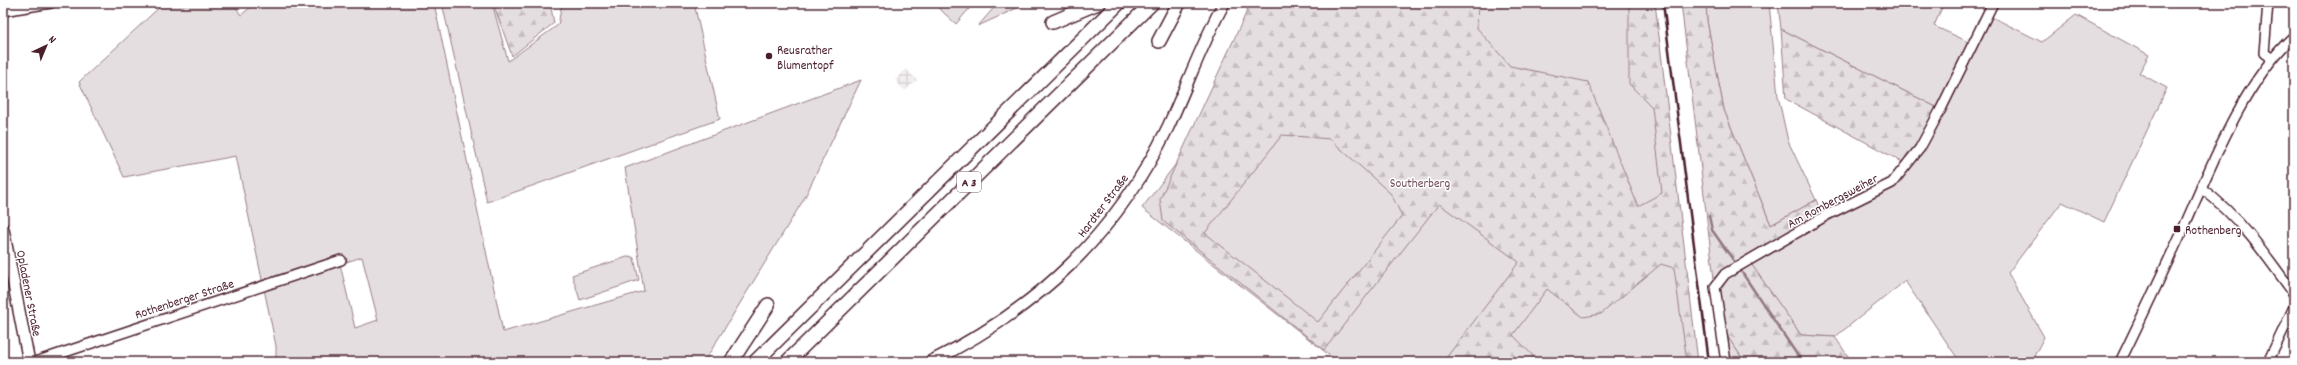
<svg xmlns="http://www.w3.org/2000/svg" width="2297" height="365" font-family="Dekko,sans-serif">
  <defs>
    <pattern id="industrial-grid" width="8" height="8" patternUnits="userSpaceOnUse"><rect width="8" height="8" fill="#f2eeef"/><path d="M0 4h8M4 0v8" fill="none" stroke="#d1cccd"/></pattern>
    <pattern id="forest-firs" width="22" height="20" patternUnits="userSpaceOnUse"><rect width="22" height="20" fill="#e5dee0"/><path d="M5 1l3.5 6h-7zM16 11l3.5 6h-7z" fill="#c6bec0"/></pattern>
  </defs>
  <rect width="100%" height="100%" fill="#fff"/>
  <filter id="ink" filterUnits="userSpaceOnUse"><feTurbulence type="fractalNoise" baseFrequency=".025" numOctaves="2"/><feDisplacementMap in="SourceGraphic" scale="8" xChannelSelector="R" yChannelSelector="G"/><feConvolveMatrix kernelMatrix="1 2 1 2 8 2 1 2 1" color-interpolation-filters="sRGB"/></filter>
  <g filter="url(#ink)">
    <polygon fill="url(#industrial-grid)" points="906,69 917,80 905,91 895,80"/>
    <g fill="#e5dee0" stroke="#987e86" fill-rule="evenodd">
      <path d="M164 3H233L241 15 256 3H434L503 332 644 291 625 168 861 80 804 199 704 362H256L276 358V346L236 156 124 177 79 82ZM362 257 378 320 355 328 340 264Z"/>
      <polygon points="442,3 492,3 508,61 558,25 562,3 694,3 720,119 487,202"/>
      <polygon points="933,3 974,3 956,24"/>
      <polygon points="1261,3 1652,3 1697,362 1338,362 1142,208 1261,53"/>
      <polygon points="1706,3 1769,3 1778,96 1788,141 1816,200 1771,225 1724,110 1707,21"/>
      <polygon points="1778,3 1944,3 1934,26 1971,43 1938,108 1781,29"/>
      <polygon points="2076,15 2149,55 2139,73 2167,88 2104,222 2062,202 2008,273 2044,337 2031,362 1960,362 1905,281 1835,337 1801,335 1751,265 1839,215 1895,186 1926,147 1992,17 2042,42"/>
      <polygon points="630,256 634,258 639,280 580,300 572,275"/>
      <polygon points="1725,333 1745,362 1730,362"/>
    </g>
    <g fill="url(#forest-firs)" stroke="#987e86" fill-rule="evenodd">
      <polygon points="493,3 550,3 554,23 512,56"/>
      <polygon points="998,3 1028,3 978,26"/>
      <path d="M1249 3H1478L1477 28 1510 66 1588 82 1638 206 1662 193 1652 107 1629 84V3H1655L1698 362H1687L1674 268 1661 264 1601 314 1583 317 1547 289 1513 335 1539 362H1443L1519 262 1439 204 1324 350 1163 221 1160 199 1247 11ZM1282 135 1330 139 1391 194 1402 216 1318 322 1205 233Z"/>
      <polygon points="1681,3 1706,3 1707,21 1724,110 1771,225 1816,200 1820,209 1815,217 1747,258 1801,335 1835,337 1852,362 1745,362 1725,333 1715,287"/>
      <polygon points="1781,29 1938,108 1917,145 1904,163 1786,99"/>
    </g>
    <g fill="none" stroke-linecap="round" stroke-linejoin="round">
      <g stroke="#91787e" stroke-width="2.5">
        <polyline points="1709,216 1712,230 1734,261"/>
        <polyline points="1741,271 1802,362"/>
      </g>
      <defs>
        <g id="minor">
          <polyline points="2268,3 2264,53 2271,58"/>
          <polyline points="3,11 51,3"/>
          <path d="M2201 188C2238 215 2267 256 2294 294"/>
          <polyline points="35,362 341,260"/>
          <polyline points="1726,362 1715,287 1725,274 1827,215 1892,183 1920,148 1941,109 1993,3"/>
          <path d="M2120 362C2142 317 2163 272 2184 227 2211 166 2244 81 2294 36"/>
          <polyline points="2268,362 2294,307"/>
        </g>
        <g id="major">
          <polyline points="3,229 29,362"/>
          <path d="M930 362C1037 309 1116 235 1168 127 1187 86 1202 43 1224 3"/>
        </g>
        <g id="highway">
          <polyline points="1053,22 1098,3"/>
          <polyline points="1159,41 1179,3"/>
          <polyline points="731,362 768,305"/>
          <polyline points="755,362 1119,3"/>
          <polyline points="787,362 1152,3"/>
        </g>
      </defs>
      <use href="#minor" stroke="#4a1f2b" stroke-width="12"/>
      <use href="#major" stroke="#4a1f2b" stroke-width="14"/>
      <use href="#highway" stroke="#4a1f2b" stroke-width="16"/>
      <use href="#minor" stroke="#fff" stroke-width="9"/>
      <use href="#major" stroke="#fff" stroke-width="11"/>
      <use href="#highway" stroke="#fff" stroke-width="13"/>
      <polyline stroke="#4a1f2b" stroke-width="2.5" points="1663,3 1709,362"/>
    </g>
  </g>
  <g fill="#4a1f2b" stroke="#fff" stroke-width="1.5">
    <circle cx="769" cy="56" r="4"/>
    <rect x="2173" y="225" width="8" height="8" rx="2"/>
  </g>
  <g text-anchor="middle" stroke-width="3" stroke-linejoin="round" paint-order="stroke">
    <rect fill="#fff" stroke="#80626b" stroke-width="1" x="957" y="172" width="24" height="20" rx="3"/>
    <g font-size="12" font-weight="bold" fill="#4a1f2b">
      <text x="969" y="186">A 3</text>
    </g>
    <g font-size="13" fill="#4a1f2b" stroke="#fff" text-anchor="start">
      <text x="777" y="54">Reusrather<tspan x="777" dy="15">Blumentopf</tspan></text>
      <text x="2185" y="234">Rothenberg</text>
    </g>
    <g font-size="13" fill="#714f58" stroke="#fff">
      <text x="1420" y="187">Southerberg</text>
    </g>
    <g font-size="13" fill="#4a1f2b" stroke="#fff">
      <text transform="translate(1832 200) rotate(-28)" y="5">Am Rombergsweiher</text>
      <text transform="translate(1102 205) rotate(-53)" y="5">Hardter Straße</text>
      <text transform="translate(30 293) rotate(79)" y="5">Opladener Straße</text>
      <text transform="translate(184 298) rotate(-18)" y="5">Rothenberger Straße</text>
    </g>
  </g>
  <rect width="2297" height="365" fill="none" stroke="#fff" stroke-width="16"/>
  <rect x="8" y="8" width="2281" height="349" fill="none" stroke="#4a1f2b" stroke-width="1.5" filter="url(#ink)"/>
  <g transform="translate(46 46) rotate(44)" stroke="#ffffff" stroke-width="3" paint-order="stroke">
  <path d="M0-3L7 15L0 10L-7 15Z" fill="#4a1f2b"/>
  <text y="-6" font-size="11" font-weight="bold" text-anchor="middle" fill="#4a1f2b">N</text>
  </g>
</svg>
